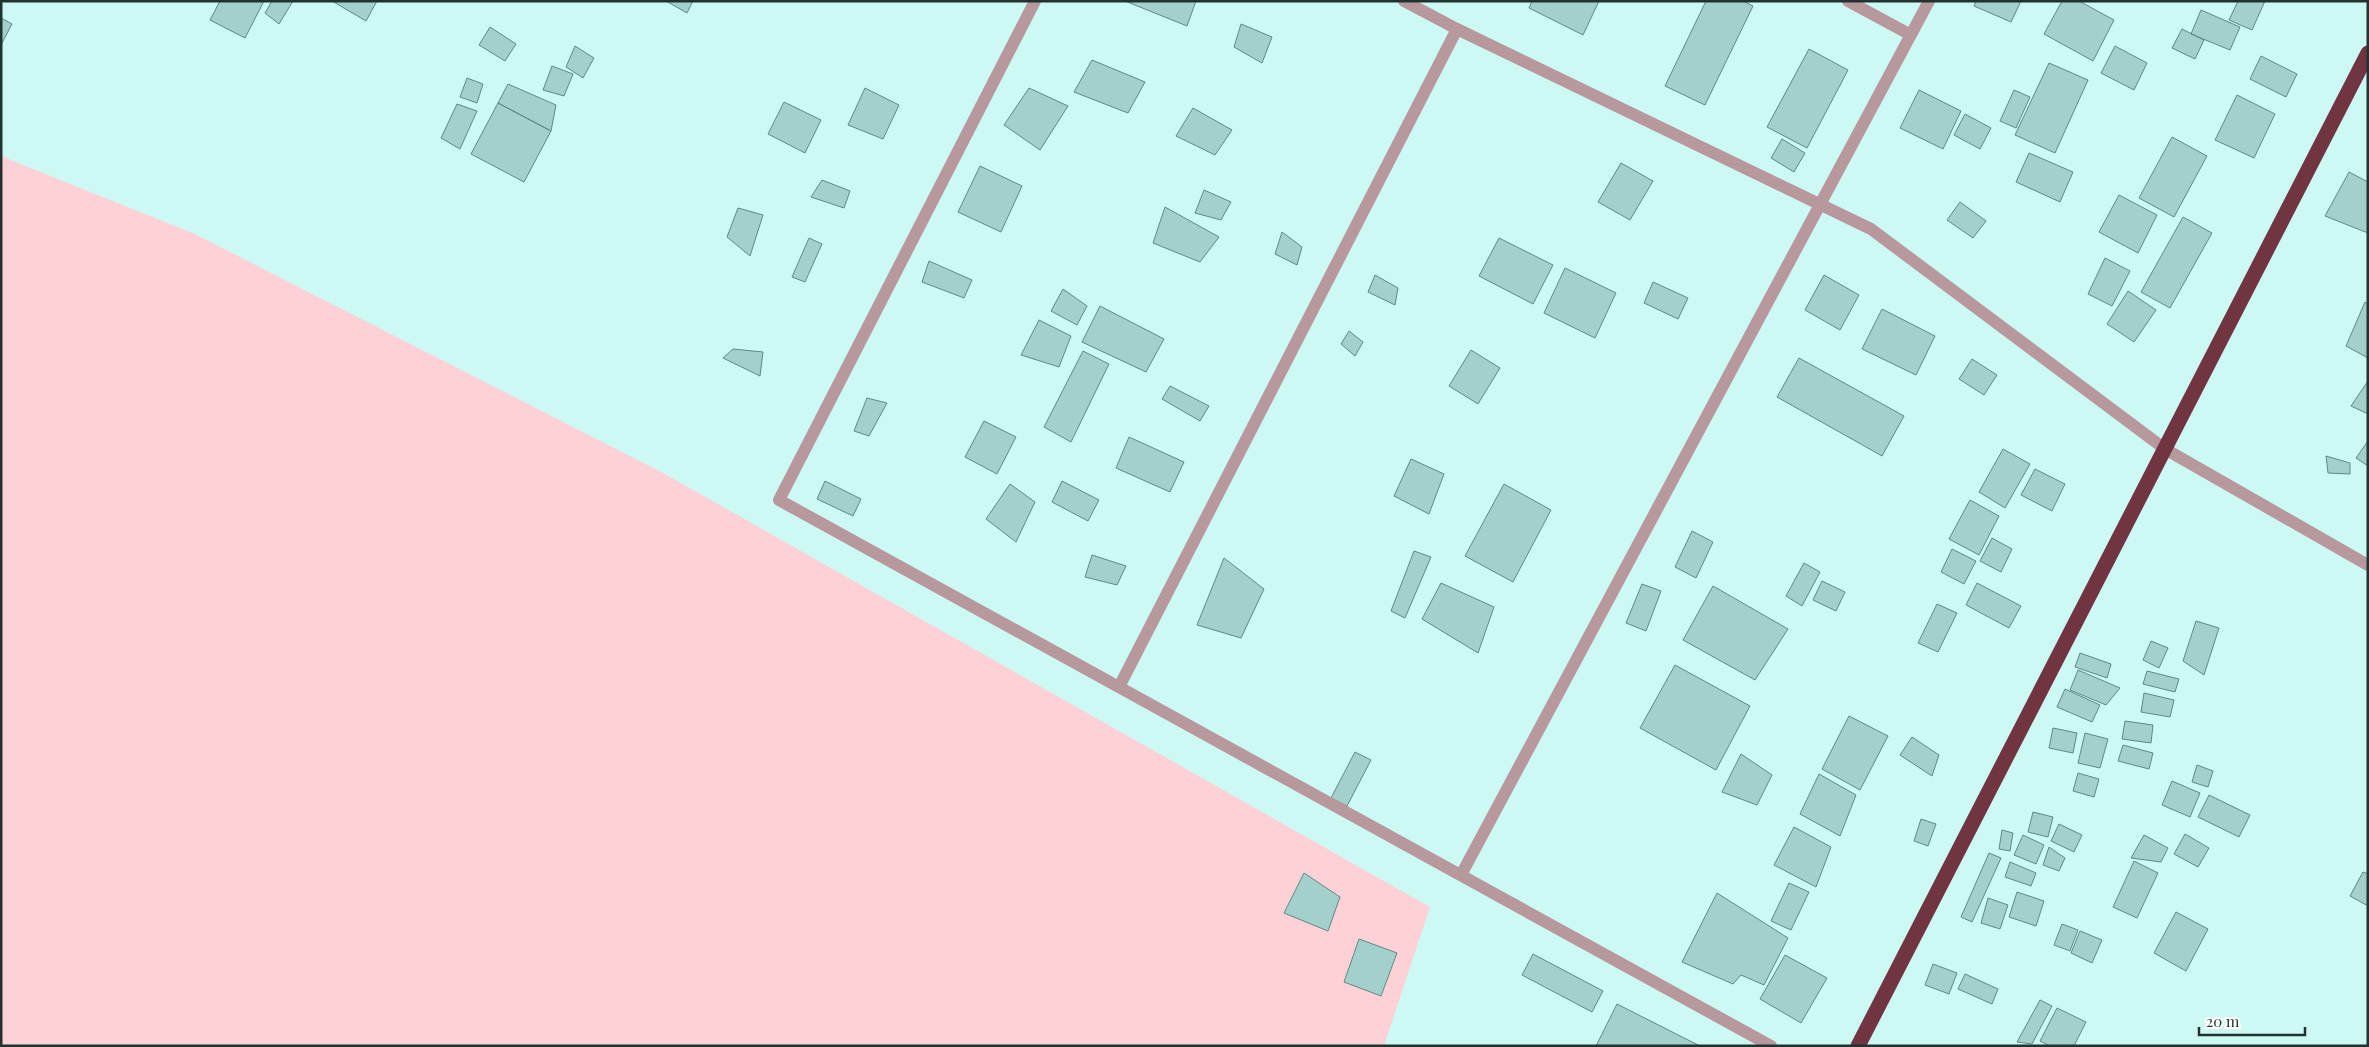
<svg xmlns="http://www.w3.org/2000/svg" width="2369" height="1047" viewBox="0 0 2369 1047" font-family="'Playfair Display',serif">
  <rect width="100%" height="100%" fill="#cdf9f5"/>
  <path fill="#fed1d6" d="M1,156l194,78 470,240 765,433 -46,139h-1383z"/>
  <path fill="#a4d0cb" stroke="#5f8884" d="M220,1h44l-19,37 -35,-18z
    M272,1h21l-14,23 -14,-11z
    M332,1h45l-11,20z
    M666,1h27l-6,12z
    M1125,1h71l-9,25z
    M1532,1h67l-16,34 -54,-27z
    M1706,1h37l10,5 -48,99 -40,-19z
    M1976,1h45l-10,21 -37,-16z
    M2062,1h17l35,19 -21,41 -49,-27z
    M2238,1h27l-13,29 -23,-10z
    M2201,10l39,17 -10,23 -39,-16z
    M1,18l11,6 -11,21z
    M1241,24l31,13 -10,26 -28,-16z
    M490,27l26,17 -11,17 -26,-16z
    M2182,29l22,11 -9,19 -23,-11z
    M575,46l19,12 -11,20 -17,-11z
    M2115,46l32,17 -13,27 -33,-17z
    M1809,49l39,21 -41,78 -40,-21z
    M2261,56l36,18 -11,23 -36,-18z
    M1092,60l53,22 -17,31 -54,-21z
    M2049,63l39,17 -33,73 -40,-18z
    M552,66l21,8 -9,22 -21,-6z
    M467,78l16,6 -6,19 -17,-6z
    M508,84l48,21 -5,26 -53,-28z
    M865,88l34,17 -16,34 -35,-14z
    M1029,88l39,18 -28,44 -36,-25z
    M1919,90l42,21 -18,38 -43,-21z
    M2014,90l16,7 -14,31 -16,-7z
    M2237,95l38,19 -21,44 -39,-18z
    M784,102l37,18 -16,33 -37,-19z
    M498,103l53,28 -27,51 -53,-28z
    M457,104l20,7 -17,38 -19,-11z
    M1193,108l39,22 -17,25 -39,-19z
    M1965,114l26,14 -11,21 -26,-14z
    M2172,137l35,19 -33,61 -35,-19z
    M1782,139l23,14 -11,19 -23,-14z
    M2029,153l44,19 -13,30 -44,-20z
    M1621,163l32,18 -23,39 -32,-18z
    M980,166l42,20 -21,46 -43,-20z
    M2349,172l19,10v51l-43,-17z
    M822,180l28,11 -6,17 -33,-11z
    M1204,190l27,12 -10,18 -26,-7z
    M2119,195l38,20 -19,38 -39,-21z
    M1960,202l26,19 -13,17 -26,-18z
    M1165,207l54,30 -19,25 -47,-19z
    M738,208l25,7 -13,41 -23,-19z
    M2183,217l29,16 -42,75 -29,-16z
    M1282,232l20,15 -5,18 -22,-11z
    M809,238l13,6 -17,38 -13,-5z
    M1499,238l54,27 -20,39 -54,-28z
    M2105,258l25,13 -18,35 -24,-12z
    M929,261l43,19 -8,18 -42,-16z
    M1565,268l51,25 -21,45 -51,-25z
    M1375,275l23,13 -3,17 -27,-13z
    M1824,275l35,20 -19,35 -35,-20z
    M1653,282l35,16 -10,21 -34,-16z
    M1063,289l24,17 -10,19 -26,-14z
    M2128,291l28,19 -22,32 -27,-18z
    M2365,302l3,2v54l-22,-12z
    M1100,306l64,33 -18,33 -64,-30z
    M1882,309l53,27 -19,39 -54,-26z
    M1039,320l32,16 -12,31 -38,-12z
    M1349,331l14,11 -8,14 -14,-12z
    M733,349l30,3 -3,24 -37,-18z
    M1471,350l29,18 -22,36 -29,-18z
    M1083,351l26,13 -38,78 -27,-15z
    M1799,358l105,58 -22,40 -105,-59z
    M1972,359l25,16 -13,20 -25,-16z
    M2368,381v33l-17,-8z
    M1170,386l39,20 -9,15 -38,-22z
    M867,398l20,5 -18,33 -15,-5z
    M984,421l32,16 -19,37 -32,-17z
    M1129,437l55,25 -14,30 -54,-24z
    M2368,441v25l-12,-8z
    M2003,449l27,15 -25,44 -26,-16z
    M2326,456l24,7v11l-22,-1z
    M1411,459l33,15 -15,40 -35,-18z
    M2035,469l30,15 -13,27 -31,-16z
    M825,481l36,18 -8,17 -36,-17z
    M1062,481l37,19 -11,21 -36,-19z
    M1010,484l25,18 -19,40 -30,-23z
    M1504,484l47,26 -38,72 -48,-26z
    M1970,500l29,16 -20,39 -30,-16z
    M1692,531l21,11 -17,36 -21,-11z
    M1992,538l20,11 -11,23 -21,-11z
    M1952,549l24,12 -12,23 -23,-12z
    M1414,551l17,6 -26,61 -14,-7z
    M1092,555l34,11 -9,19 -32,-8z
    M1224,558l40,31 -23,49 -44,-13z
    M1804,563l16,9 -18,34 -16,-10z
    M1822,581l23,11 -9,19 -23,-11z
    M1441,583l53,24 -16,46 -56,-34z
    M1977,583l44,23 -12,22 -43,-23z
    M1642,584l19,7 -15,40 -20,-8z
    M1713,586l75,43 -33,51 -72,-40z
    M1937,604l20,9 -19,39 -20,-9z
    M2196,621l23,7 -15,47 -21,-14z
    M2151,641l17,7 -9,20 -16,-8z
    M2080,653l31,11 -4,14 -32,-11z
    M1675,665l75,41 -34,64 -76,-42z
    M2078,670l42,18 -14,17 -36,-15z
    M2147,671l32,8 -4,13 -32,-8z
    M2065,689l35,16 -8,17 -35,-15z
    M2144,693l30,7 -4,17 -29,-5z
    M1849,716l39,20 -28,54 -38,-21z
    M2125,721l28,4 -2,18 -29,-4z
    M2053,728l24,5 -4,20 -24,-5z
    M2085,733l23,6 -8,29 -22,-5z
    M1912,737l27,18 -7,21 -32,-21z
    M2123,745l30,8 -4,16 -31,-8z
    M1355,752l16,8 -24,46 -16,-8z
    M1741,754l31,21 -15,30 -35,-13z
    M2197,765l16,6 -5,16 -16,-5z
    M2078,773l21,6 -5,18 -21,-6z
    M1819,774l37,21 -16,41 -40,-22z
    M2172,781l28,12 -10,24 -28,-12z
    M2209,795l41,20 -11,22 -41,-20z
    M2033,812l20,5 -5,20 -20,-5z
    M1921,819l15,5 -8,22 -14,-5z
    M2059,824l23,11 -8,17 -23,-11z
    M1794,827l37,20 -15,40 -42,-22z
    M2002,830l11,3 -3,18 -11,-2z
    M2185,834l24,14 -11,19 -24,-13z
    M2023,835l21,10 -8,19 -22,-9z
    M2144,835l24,13 -7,14 -30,-4z
    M2049,847l16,11 -6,13 -16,-6z
    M1989,853l12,5 -29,64 -11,-5z
    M2134,861l24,12 -21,45 -24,-11z
    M2010,862l26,11 -5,13 -26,-9z
    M2363,872l5,2v32l-18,-10z
    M1304,873l36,24 -12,34 -44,-18z
    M1789,883l20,9 -18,38 -20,-9z
    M2017,892l27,9 -8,25 -27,-9z
    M1717,893l71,45 -24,47 -23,-10 -8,9 -51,-22z
    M1988,898l20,7 -8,24 -19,-6z
    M2176,912l32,17 -22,42 -32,-18z
    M2062,924l16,6 -8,21 -16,-6z
    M2080,931l22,9 -10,23 -21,-10z
    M1359,939l38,14 -16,43 -37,-14z
    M1533,954l70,37 -11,21 -70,-37z
    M1785,955l42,23 -26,45 -41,-24z
    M1933,964l24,9 -8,21 -24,-9z
    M1965,974l33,15 -6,15 -34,-15z
    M2040,1000l12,6 -20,38 -15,-2z
    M1617,1004l83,42h-104z
    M2057,1008l29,14 -12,24h-24l-10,-5z"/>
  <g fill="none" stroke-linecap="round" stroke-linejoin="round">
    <path stroke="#b7989c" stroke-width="12" d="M1035,1l-256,499 992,546
      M1404,1l53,28 414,200 294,220 203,116
      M1848,1l63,34
      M1119,687l338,-658
      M1461,875l468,-874"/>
    <path stroke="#713541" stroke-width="15" d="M1858,1046l510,-993"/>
  </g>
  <rect width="2369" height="1047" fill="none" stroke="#213231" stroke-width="5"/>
  <path d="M2199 1027v8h106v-8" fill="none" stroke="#213231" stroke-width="2.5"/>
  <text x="2206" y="1027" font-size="15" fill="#213231" stroke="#ffffff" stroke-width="4" paint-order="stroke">20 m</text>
</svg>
